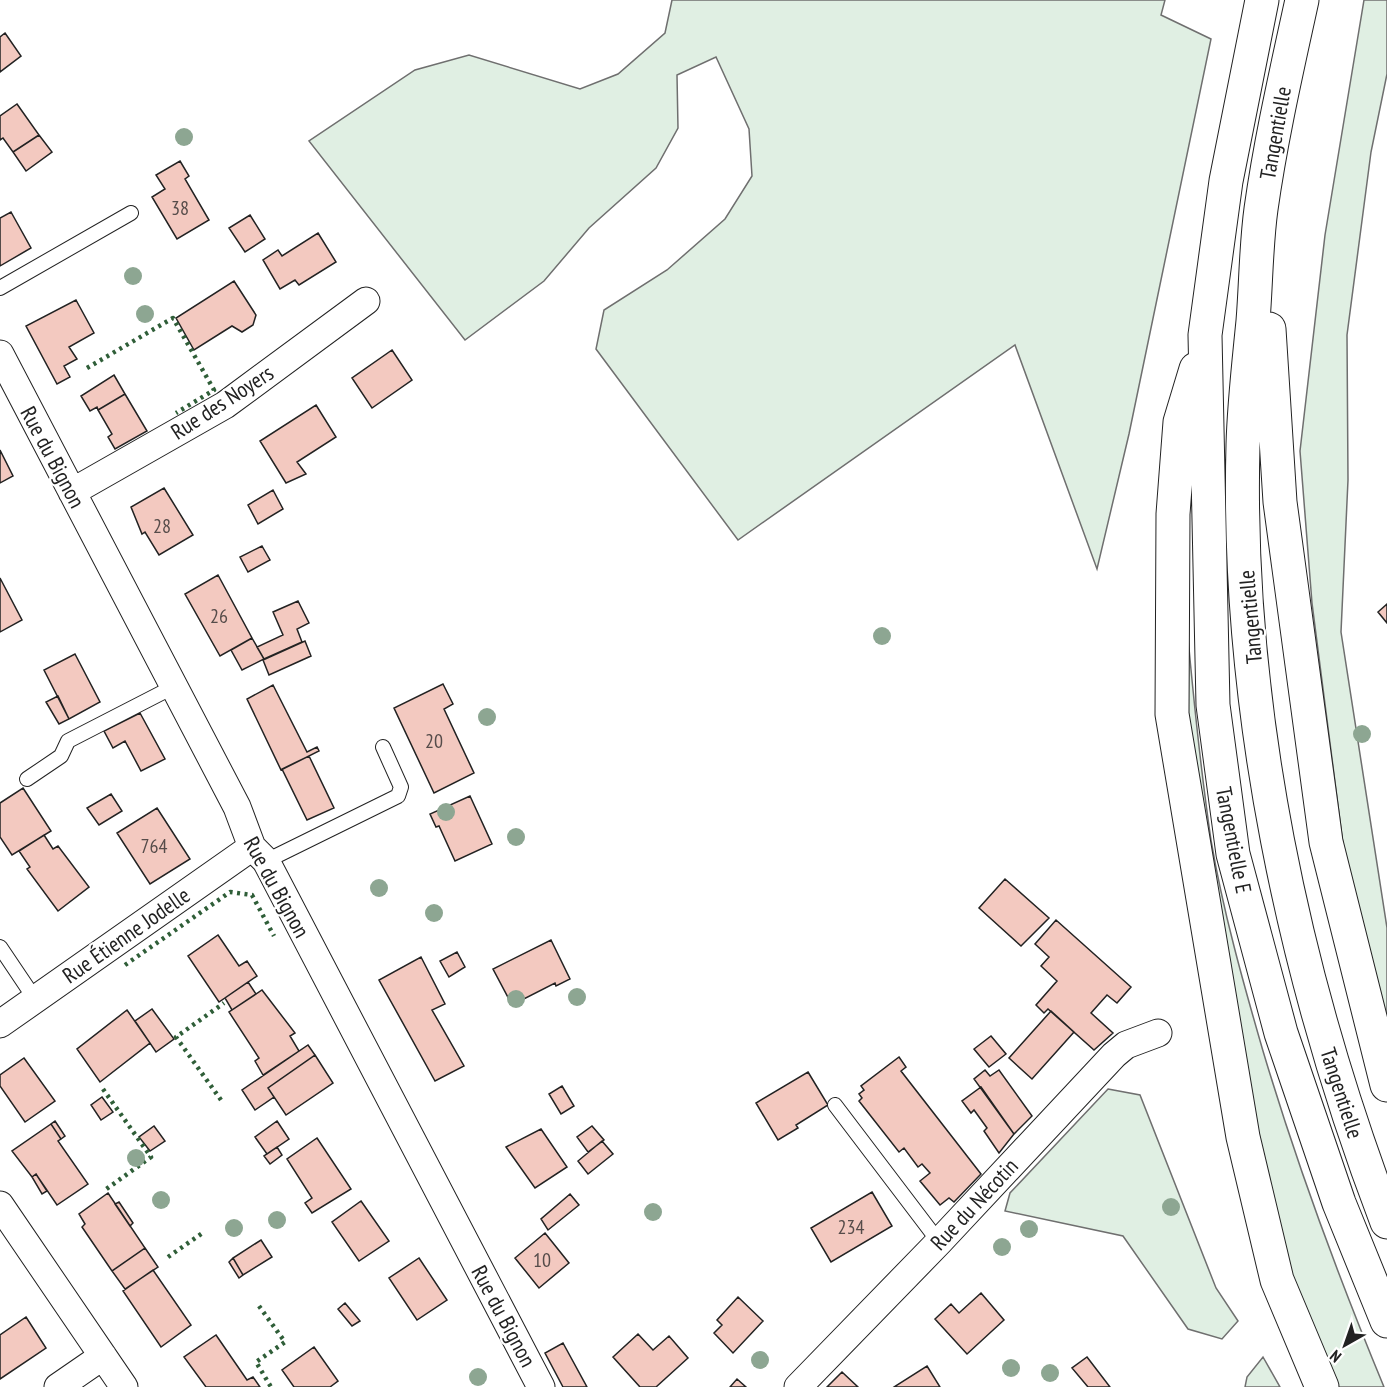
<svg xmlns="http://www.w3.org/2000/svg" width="1387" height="1387" viewBox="0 0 1387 1387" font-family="'PT Sans Narrow',sans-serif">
  <rect width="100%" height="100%" fill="#fff"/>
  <path fill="#e0efe3" stroke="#6f6f6f" stroke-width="1.5" d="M672,0h493l-4,15 50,24 -82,395 -32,135 -82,-224 -277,195 -142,-191 8,-39 63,-40 58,-51 27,-43 -3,-47 -33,-72 -39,18 1,53 -22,40 -67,60 -45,53 -79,59 -156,-199 106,-71 54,-15 111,34 38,-15 47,-41z
    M1364,0h23v74l-16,78 -24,183 1,145 -7,152 46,296v92l-39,-137 -36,-280 -12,-152 25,-216z
    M1184,592c7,83 15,166 27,248 12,71 32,142 52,211 34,114 75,225 121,336h-51l-50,-126 -28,-100 -71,-470z
    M1108,1089l32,6 76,193 22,33 -16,18 -34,-10 -65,-93 -118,-25 5,-18z
    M1263,1357l17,30h-35l2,-10z"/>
  <path fill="#f3c9c0" stroke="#222" stroke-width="1.5" d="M5,33l16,23 -21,16v-35z
    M17,104l22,31 -26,17 -10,-14 -3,2v-24z
    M39,135l13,17 -26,19 -13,-19z
    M180,161l9,15 -4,3 24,41 -32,19 -25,-42 13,-8 -9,-14z
    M11,212l20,36 -31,18v-48z
    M250,215l15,24 -20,13 -16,-24z
    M318,233l18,29 -37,23 -4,-5 -15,9 -17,-29 15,-10 4,6z
    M234,281l22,34 -3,10 -11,7 -10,-6 -38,24 -18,-32z
    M76,300l18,33 -25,14 8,12 -13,7 6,11 -13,7 -31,-58z
    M392,350l20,30 -40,28 -20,-30z
    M114,375l11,19 -27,16 -1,-3 -7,4 -9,-15z
    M125,394l22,37 -32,18 -7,-12 4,-3 -14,-24z
    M316,405l20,32 -39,25 9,12 -20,9 -26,-42z
    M0,450l13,26 -13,7z
    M164,488l29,47 -34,20 -14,-23 -3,2 -11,-27z
    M273,490l10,19 -25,15 -10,-19z
    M262,546l8,14 -22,12 -8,-15z
    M218,575l34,63 -32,18 -35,-62z
    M0,578l22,42 -22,12z
    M298,601l11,22 -12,6 5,13 -38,17 -7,-12 26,-12 -10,-23z
    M1387,604v19l-9,-11z
    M252,638l12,21 -22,11 -11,-20z
    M305,641l6,15 -42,19 -6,-15z
    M75,654l25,48 -31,17 -25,-49z
    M443,684l10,20 -9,5 30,64 -40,20 -40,-85z
    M273,685l34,67 10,-5 2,4 -38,19 -34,-71z
    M58,696l11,23 -10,5 -13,-22z
    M140,713l25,46 -24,12 -16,-30 -12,7 -9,-17z
    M309,756l25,52 -27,12 -25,-51z
    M23,788l28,43 -39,24 -12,-18v-34z
    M111,794l11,17 -23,14 -12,-17z
    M470,796l22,48 -37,17 -16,-35 -3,1 -6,-13z
    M157,808l33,51 -40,25 -33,-51z
    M44,835l9,14 5,-3 31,41 -31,24 -31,-42 3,-2 -11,-16z
    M1005,879l44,39 -28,28 -42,-38z
    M1056,920l75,67 -14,16 -10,-8 -16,18 22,20 -19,17 -46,-41 -4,4 -8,-8 21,-24 -16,-15 8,-9 -14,-13z
    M218,935l21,31 8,-5 10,15 -38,26 -31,-46z
    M551,940l19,39 -14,7 -1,-3 -43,22 -19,-36z
    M457,952l8,15 -16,10 -9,-16z
    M421,957l24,47 -13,6 32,56 -29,15 -56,-101z
    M248,982l8,12 -24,16 -7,-12z
    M262,990l33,43 -5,3 9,15 -36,24 -8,-14 4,-3 -30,-46z
    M152,1009l22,30 -18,13 -21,-31z
    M127,1010l23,33 -50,39 -23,-33z
    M1051,1011l23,21 -42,47 -23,-21z
    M991,1036l15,18 -17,13 -15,-18z
    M308,1045l7,10 -47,33 6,9 -19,13 -13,-20z
    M315,1055l18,28 -47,32 -18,-27z
    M899,1057l7,10 -5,4 80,103 -27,28 -5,-4 -9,7 -20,-24 10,-8 -8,-9 -4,3 -14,-19 -5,4 -40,-51 3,-3 -3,-4 5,-4 -3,-4z
    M24,1058l31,43 -30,21 -25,-36v-11z
    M985,1070l5,6 9,-6 33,46 -18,18 -40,-55z
    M808,1072l20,33 -32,20 2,3 -20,12 -22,-37z
    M562,1086l12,20 -13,8 -12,-20z
    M981,1087l33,47 -15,19 -15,-22 3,-3 -13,-18 -3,3 -9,-12z
    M102,1097l11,15 -12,8 -10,-15z
    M55,1121l10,15 -4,3 -10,-15z
    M277,1121l12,18 -22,15 -12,-17z
    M51,1124l10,15 -3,2 30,43 -31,21 -21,-31 -4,3 -20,-26z
    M154,1126l11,15 -15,10 -11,-14z
    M592,1126l12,14 -16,12 -11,-15z
    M541,1129l26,38 -32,21 -29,-41z
    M317,1138l34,51 -39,24 -7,-10 7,-5 -25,-39z
    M602,1141l11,13 -25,20 -10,-13z
    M277,1147l5,8 -12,9 -6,-8z
    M36,1174l11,17 -5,3 -10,-17z
    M872,1192l20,34 -61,36 -20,-34z
    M108,1193l37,55 -33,23 -30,-44 3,-3 -6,-10z
    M570,1194l9,11 -31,25 -7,-11z
    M361,1201l28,40 -30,20 -27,-39z
    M119,1202l14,21 -3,3 -15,-22z
    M545,1233l24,30 -30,25 -24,-30z
    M261,1240l11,17 -29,18 -10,-17z
    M145,1248l13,19 -33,22 -13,-18z
    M233,1258l10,17 -4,3 -10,-16z
    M419,1258l28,42 -30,20 -28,-42z
    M153,1270l38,55 -30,22 -38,-56z
    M981,1293l23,27 -37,34 -32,-35 16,-15 8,9z
    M738,1297l25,24 -30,32 -19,-20 8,-8 -5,-5z
    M345,1303l15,18 -8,5 -14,-17z
    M26,1317l20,31 -46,31v-44z
    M638,1334l15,16 16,-14 19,22 -32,29h-16l-27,-30z
    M216,1335l31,45 6,-3 7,10h-54l-22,-30z
    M563,1343l24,44h-24l-18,-34z
    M314,1347l24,34 -8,6h-36l-12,-17z
    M1087,1357l23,30h-22l-16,-19z
    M927,1366l13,21h-46z
    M842,1372l16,15h-31z
    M737,1379l9,8h-16z"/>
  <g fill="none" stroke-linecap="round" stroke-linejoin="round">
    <g stroke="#222" stroke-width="16">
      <path id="lane" d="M0,288l131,-75
        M27,779l34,-23 7,-15 107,-55
        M266,861l132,-65 3,-9 -18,-40
        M0,947l35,52
        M835,1105l104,137"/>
    </g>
    <g stroke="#222" stroke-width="29">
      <path id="street" d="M0,354l237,453 15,40 14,14 275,526
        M72,492l153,-87 141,-104
        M0,1024l252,-177
        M0,1205l124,182
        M58,1387l45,-31
        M798,1387l141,-145 175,-187 12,-10 32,-12"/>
    </g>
    <g stroke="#222" stroke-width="35">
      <path id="primary" d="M1262,0l-36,181 -21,154 8,370 20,149 48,179 58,170 48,118
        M1302,0c-15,69 -31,138 -41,209 -5,36 -5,75 -8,112 -4,41 -9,83 -10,124 -7,261 51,534 144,777
        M1269,329l11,173 46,340 61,243
        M1196,369l-16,53 -7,92 -1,200 71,423 34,143 45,107"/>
    </g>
    <use href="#lane" stroke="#fff" stroke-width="14"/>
    <use href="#street" stroke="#fff" stroke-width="27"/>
    <use href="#primary" stroke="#fff" stroke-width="33"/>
    <path stroke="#2f5e38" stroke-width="4.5" stroke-dasharray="3 4.5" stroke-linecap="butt" d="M87,368l86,-50 41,72 -38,23
      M125,965l105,-73 22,3 22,41
      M103,1089l48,68 -46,33
      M221,1100l-45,-63 48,-34
      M168,1257l36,-25
      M259,1306l26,36 -29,20 15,25"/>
  </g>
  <g fill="#8da692">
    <circle cx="184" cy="137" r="9"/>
    <circle cx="133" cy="276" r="9"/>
    <circle cx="145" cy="314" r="9"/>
    <circle cx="882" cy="636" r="9"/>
    <circle cx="487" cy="717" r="9"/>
    <circle cx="1362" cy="734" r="9"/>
    <circle cx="446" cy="812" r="9"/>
    <circle cx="516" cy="837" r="9"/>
    <circle cx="379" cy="888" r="9"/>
    <circle cx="434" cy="913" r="9"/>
    <circle cx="577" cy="997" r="9"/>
    <circle cx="516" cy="999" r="9"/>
    <circle cx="136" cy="1158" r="9"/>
    <circle cx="161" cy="1200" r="9"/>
    <circle cx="1171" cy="1207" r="9"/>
    <circle cx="653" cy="1212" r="9"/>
    <circle cx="277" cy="1220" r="9"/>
    <circle cx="234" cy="1228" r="9"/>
    <circle cx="1029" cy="1229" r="9"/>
    <circle cx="1002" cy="1247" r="9"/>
    <circle cx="760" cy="1360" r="9"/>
    <circle cx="1011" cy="1368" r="9"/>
    <circle cx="1050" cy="1373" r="9"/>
    <circle cx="478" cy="1377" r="9"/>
  </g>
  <g text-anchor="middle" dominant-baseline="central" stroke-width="4.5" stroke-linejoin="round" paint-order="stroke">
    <g font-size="20" fill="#564c4a">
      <text x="180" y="208">38</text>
      <text x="162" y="526">28</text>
      <text x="219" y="616">26</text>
      <text x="434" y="741">20</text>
      <text x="154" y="846">764</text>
      <text x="851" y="1227">234</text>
      <text x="542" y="1260">10</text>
    </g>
    <g font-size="22" fill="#222" stroke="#fff">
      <text transform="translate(1275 133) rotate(-80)">Tangentielle</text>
      <text transform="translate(222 402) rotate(-33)">Rue des Noyers</text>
      <text transform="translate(53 457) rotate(62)">Rue du Bignon</text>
      <text transform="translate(1250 617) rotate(-95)">Tangentielle</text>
      <text transform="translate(1234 840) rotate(79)">Tangentielle E</text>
      <text transform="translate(277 887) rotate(61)">Rue du Bignon</text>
      <text transform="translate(126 935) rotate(-35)">Rue Étienne Jodelle</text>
      <text transform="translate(1342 1093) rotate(72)">Tangentielle</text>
      <text transform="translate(974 1204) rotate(-47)">Rue du Nécotin</text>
      <text transform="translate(504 1316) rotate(62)">Rue du Bignon</text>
    </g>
  </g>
  <g transform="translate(1345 1345) rotate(220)" stroke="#ffffff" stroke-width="4.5" paint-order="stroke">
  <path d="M0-4.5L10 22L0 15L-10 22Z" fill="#222222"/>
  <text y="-9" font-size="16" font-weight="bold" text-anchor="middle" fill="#222222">N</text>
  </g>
</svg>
